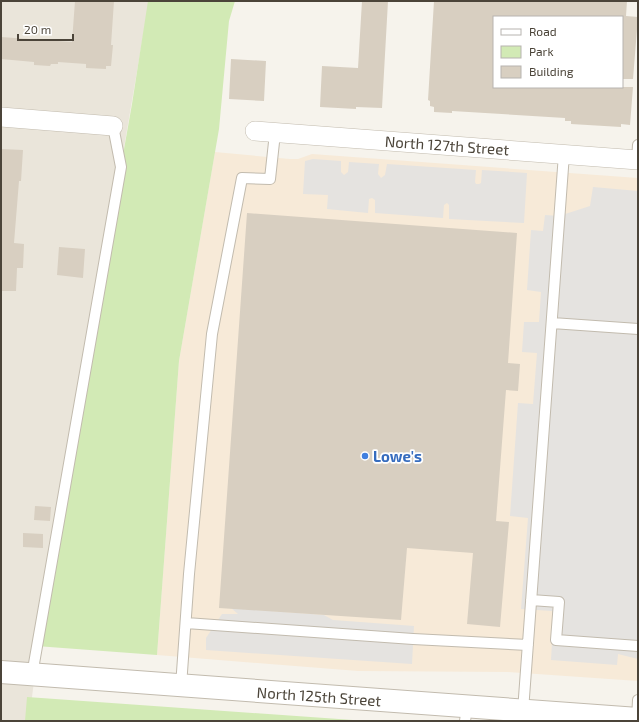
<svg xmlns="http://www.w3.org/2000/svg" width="639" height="722" viewBox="0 0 639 722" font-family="'Exo 2',sans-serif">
  <rect width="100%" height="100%" fill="#f6f3ec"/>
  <path fill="#eae5da" d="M1,1h148l-112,656 -8,64h-28z"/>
  <path fill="#f7ead8" d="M215,152l75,7h8l14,-5 326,24v503l-130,-9 -150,-1 -201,-16 22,-294z"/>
  <path fill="#d2eab5" d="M148,1h87l-6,20 -10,108 -40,232 -22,294 -121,-9 96,-542z
    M27,697l340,24h-342z"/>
  <path fill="#e5e3e0" d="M313,159l28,2v11l3,3 4,-3 1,-10 30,2 -1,10 3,4 4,-3 2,-11 89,6 -1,12 1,2h3l2,-1 1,-13 45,3 -3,50 -75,-4v-14l-2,-2 -3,2 -1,13 -68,-5v-13l-3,-2 -3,1 -1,14 -41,-4 1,-14 -25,-1 2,-33z
    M593,187l45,4v468l-20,-5 -1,11 -66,-5 1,-18v-31l-31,-2 7,-91 -18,-2 8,-113 15,1 4,-51 -15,-1 2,-30h15l2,-30 -14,-2 4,-60 12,1 2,-16 14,1 31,-10z
    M231,608l93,7 9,5 81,6 -2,38 -206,-14v-12l16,-24h16z"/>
  <path fill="#d8cfc1" d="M75,1h39l-3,44h2l-2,21h-5v3l-20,-1v-4l-28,-2v2h-7l-1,2 -16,-1v-3l-33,-3v-22l71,5z
    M362,1h26l-6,107 -26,-1v2l-36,-2 2,-41 36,2z
    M434,1h193l-1,15 12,1 -5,62h-11v-62h-128v70h139l-3,38 -9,-1v3l-50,-3v-3h-6v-3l-113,-7v2l-18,-1v-5l-4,-1v-5l-2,-1z
    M231,59l35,2 -2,40 -35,-2z
    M1,149l22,1 -2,31h-2l-5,62 10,1 -1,24h-6l-1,23h-15z
    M247,213l270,20 -9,130 12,1 -2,27 -12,-1 -10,131 13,1 -9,105 -33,-3 6,-71 -66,-5 -6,72 -182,-12z
    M59,247l26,2 -2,29 -26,-3z
    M35,506l16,1 -1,14 -16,-1z
    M23,533l20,1v14l-20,-1z"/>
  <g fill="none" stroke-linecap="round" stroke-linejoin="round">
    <g stroke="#c2bbae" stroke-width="12">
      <path id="service" d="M637,160l1,-15
        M552,323l86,6
        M531,600l28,2 -3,38 82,6
        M186,623l227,16 115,6
        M32,675l89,-508 -8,-41
        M181,686l8,-112 23,-240 30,-156 28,1 5,-46
        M523,711l41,-557
        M637,719l1,-19
        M465,721l2,-14"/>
    </g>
    <g stroke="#c2bbae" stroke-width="20">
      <path id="minor" d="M1,117l112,9
        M255,131l383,29"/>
    </g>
    <g stroke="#c2bbae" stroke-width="24">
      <path id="tertiary" d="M1,672l637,47"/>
    </g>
    <use href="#service" stroke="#fff" stroke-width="10"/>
    <use href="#minor" stroke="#fff" stroke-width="19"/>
    <use href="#tertiary" stroke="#fff" stroke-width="22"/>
  </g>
  <circle fill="#3f7fe0" stroke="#fff" stroke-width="1.5" cx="365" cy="456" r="4"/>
  <g text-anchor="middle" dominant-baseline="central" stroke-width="3.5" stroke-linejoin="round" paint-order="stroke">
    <g font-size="15" fill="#4b4439" stroke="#fff">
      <text transform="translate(447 145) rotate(4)">North 127th Street</text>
      <text transform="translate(319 696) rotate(4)">North 125th Street</text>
    </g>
    <g font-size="15" font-weight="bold" fill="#366cbe" stroke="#fff" text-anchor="start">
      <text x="373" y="456">Lowe's</text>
    </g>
  </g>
  <rect width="639" height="722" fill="none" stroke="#4b4439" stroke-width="4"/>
  <rect x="493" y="16" width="130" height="72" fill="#ffffff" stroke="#b7b4b0"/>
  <rect x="501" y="29" width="20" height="6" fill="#ffffff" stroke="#b7b4b0"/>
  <text x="529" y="36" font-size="12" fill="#4b4439">Road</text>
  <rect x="501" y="46" width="20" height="12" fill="#d2eab5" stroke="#b7b4b0"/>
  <text x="529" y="56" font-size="12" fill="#4b4439">Park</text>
  <rect x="501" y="66" width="20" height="12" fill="#d8cfc1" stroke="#b7b4b0"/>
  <text x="529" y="76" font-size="12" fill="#4b4439">Building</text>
  <path d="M18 34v6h55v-6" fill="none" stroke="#4b4439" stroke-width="2"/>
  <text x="24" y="34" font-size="12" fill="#4b4439" stroke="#ffffff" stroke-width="3" paint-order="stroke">20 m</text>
</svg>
